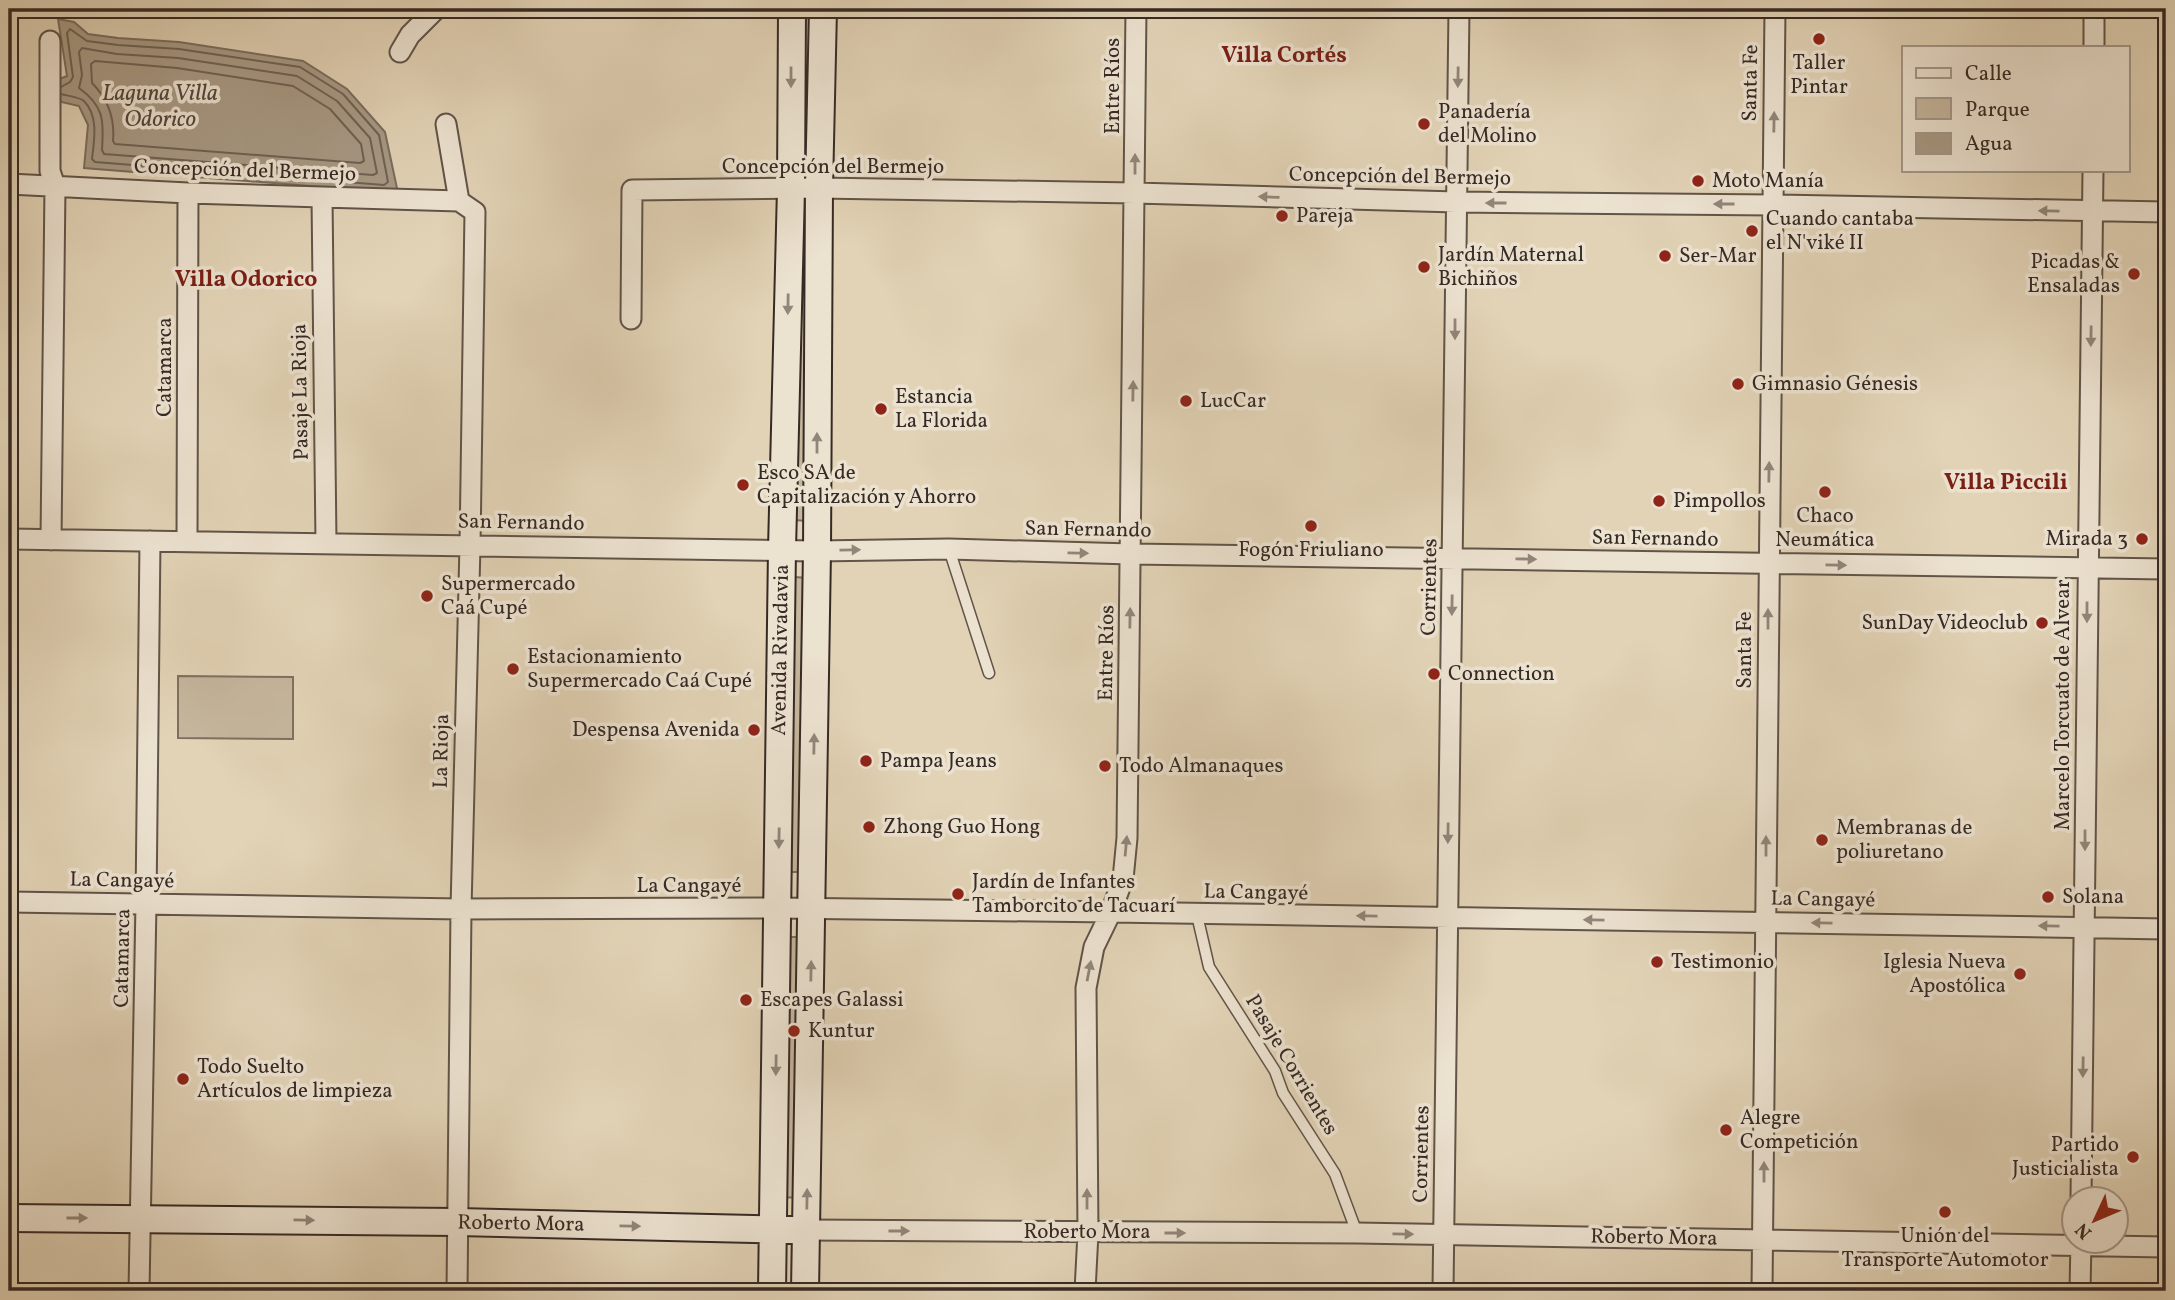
<svg xmlns="http://www.w3.org/2000/svg" width="2175" height="1300" viewBox="0 0 2175 1300" font-family="Vollkorn,serif">
  <rect width="100%" height="100%" fill="#e2d3b6"/>
  <filter id="stains"><feTurbulence type="fractalNoise" baseFrequency=".00286" numOctaves="4"/><feColorMatrix values="0 0 0 0 .2 0 0 0 0 .09 0 0 0 0 .02 0 0 0 .5 -.17"/></filter>
  <radialGradient id="worn" r=".72"><stop offset=".6" stop-color="#630" stop-opacity="0"/><stop offset="1" stop-color="#630" stop-opacity=".3"/></radialGradient>
  <path fill="#c5b69d" stroke="#7e7061" stroke-width="2" d="M800,9h14l-4,155h-8z
    M802,218l6,1 -1,302 -13,-1z
    M795,577l12,1 -4,294h-15z
    M178,676l115,1v62l-115,-1z
    M790,937h9l-2,261 -13,-1z"/>
  <path fill="#a89a85" stroke="#7a6d5f" stroke-width="2" d="M58,19l16,3 14,12 30,4 61,4 124,19 44,28 38,43 13,61 -314,-25 4,-43 -9,-19 -26,-6 1,-19 13,-5z"/>
  <g fill="none" stroke-linecap="round" stroke-linejoin="round">
    <path stroke="#6f6255" stroke-width="2" d="M82,48l35,6 61,4 119,18 40,25 33,37 7,35 -4,2 -269,-21 -2,-4c2,-30 2,-44 -23,-62l3,-13 -3,-23z
      M95,61l82,7 116,18 37,23 31,35 3,17 -4,2 -245,-19 -2,-3c2,-23 -5,-42 -21,-58l-1,-19z
      M61,87l9,-5 3,-5 -6,-44 3,-4 17,12 31,4 61,4 121,18 43,27 36,41 9,47 -4,3 -289,-23 -3,-3c2,-18 7,-43 -8,-58 -5,-4 -16,-5 -23,-7"/>
    <g stroke="#615449" stroke-width="13">
      <path id="lane" d="M651,9v1
        M949,549l40,124
        M1197,915l12,52 66,104 8,22 52,81 22,59"/>
    </g>
    <g stroke="#615449" stroke-width="23">
      <path id="street" d="M50,41v130l5,15 -4,354
        M2094,47v-38
        M400,52l10,-17 26,-26
        M446,124l13,77
        M9,184l179,9 271,8 16,11 -5,333 -9,364 -4,382
        M322,197l4,346
        M631,319l1,-129 187,-2 316,5 321,9 317,3 393,7
        M9,539l808,12 132,-2 182,5 1035,15
        M187,541l1,-348
        M9,902l452,7 317,-1 333,4 1055,17
        M2081,1198l12,-1028
        M806,1230l551,3 809,14
        M139,1291l7,-388 4,-362
        M1085,1291l3,-58 -2,-245 8,-41 17,-35 12,-33 4,-41 9,-829
        M1443,1291l16,-1282
        M1762,1291l13,-1282
        M2080,1291l1,-51"/>
    </g>
    <g stroke="#362a25" stroke-width="30">
      <path id="secondary" d="M9,1218l449,4 333,8
        M772,1291l10,-742 9,-361 1,-179
        M805,1291l12,-740 2,-363 4,-179"/>
    </g>
    <use href="#lane" stroke="#ece2d0" stroke-width="10"/>
    <use href="#street" stroke="#ece2d0" stroke-width="19"/>
    <use href="#secondary" stroke="#ece2d0" stroke-width="26"/>
  </g>
  <defs><path id="oneway-solid" d="M-6-.8H1V-3.2L6.5 0L1 3.2V.8H-6Z" transform="scale(1.75)"/></defs>
  <g fill="#91867a">
    <use href="#oneway-solid" transform="translate(791 77) rotate(90)"/>
    <use href="#oneway-solid" transform="translate(1458 77) rotate(91)"/>
    <use href="#oneway-solid" transform="translate(1774 122) rotate(-89)"/>
    <use href="#oneway-solid" transform="translate(1135 164) rotate(-90)"/>
    <use href="#oneway-solid" transform="translate(1269 197) rotate(-178)"/>
    <use href="#oneway-solid" transform="translate(1496 203) rotate(-180)"/>
    <use href="#oneway-solid" transform="translate(1724 204) rotate(-180)"/>
    <use href="#oneway-solid" transform="translate(2049 211) rotate(-179)"/>
    <use href="#oneway-solid" transform="translate(788 304) rotate(91)"/>
    <use href="#oneway-solid" transform="translate(1455 329) rotate(90)"/>
    <use href="#oneway-solid" transform="translate(2091 336) rotate(91)"/>
    <use href="#oneway-solid" transform="translate(1133 391) rotate(-89)"/>
    <use href="#oneway-solid" transform="translate(817 443) rotate(-90)"/>
    <use href="#oneway-solid" transform="translate(1769 472) rotate(-89)"/>
    <use href="#oneway-solid" transform="translate(850 550) rotate(-1)"/>
    <use href="#oneway-solid" transform="translate(1078 553) rotate(1)"/>
    <use href="#oneway-solid" transform="translate(1526 559) rotate(1)"/>
    <use href="#oneway-solid" transform="translate(1836 565) rotate(1)"/>
    <use href="#oneway-solid" transform="translate(1452 605) rotate(91)"/>
    <use href="#oneway-solid" transform="translate(2087 612) rotate(90)"/>
    <use href="#oneway-solid" transform="translate(1130 618) rotate(-89)"/>
    <use href="#oneway-solid" transform="translate(1768 619) rotate(-90)"/>
    <use href="#oneway-solid" transform="translate(814 744) rotate(-89)"/>
    <use href="#oneway-solid" transform="translate(1448 833) rotate(91)"/>
    <use href="#oneway-solid" transform="translate(779 838) rotate(91)"/>
    <use href="#oneway-solid" transform="translate(2085 840) rotate(90)"/>
    <use href="#oneway-solid" transform="translate(1126 846) rotate(-85)"/>
    <use href="#oneway-solid" transform="translate(1766 846) rotate(-90)"/>
    <use href="#oneway-solid" transform="translate(1367 916) rotate(-179)"/>
    <use href="#oneway-solid" transform="translate(1594 920) rotate(-179)"/>
    <use href="#oneway-solid" transform="translate(1822 923) rotate(-179)"/>
    <use href="#oneway-solid" transform="translate(2049 926) rotate(-179)"/>
    <use href="#oneway-solid" transform="translate(811 971) rotate(-89)"/>
    <use href="#oneway-solid" transform="translate(1089 971) rotate(-79)"/>
    <use href="#oneway-solid" transform="translate(776 1065) rotate(91)"/>
    <use href="#oneway-solid" transform="translate(2083 1067) rotate(91)"/>
    <use href="#oneway-solid" transform="translate(1764 1172) rotate(-90)"/>
    <use href="#oneway-solid" transform="translate(807 1199) rotate(-89)"/>
    <use href="#oneway-solid" transform="translate(1087 1199) rotate(-90)"/>
    <use href="#oneway-solid" transform="translate(77 1218)"/>
    <use href="#oneway-solid" transform="translate(304 1220) rotate(1)"/>
    <use href="#oneway-solid" transform="translate(630 1226) rotate(1)"/>
    <use href="#oneway-solid" transform="translate(899 1231)"/>
    <use href="#oneway-solid" transform="translate(1175 1233)"/>
    <use href="#oneway-solid" transform="translate(1403 1234) rotate(1)"/>
  </g>
  <g fill="#8f2418" stroke="#ece2d0" stroke-width="2.5">
    <circle cx="1819" cy="39" r="7"/>
    <circle cx="1424" cy="124" r="7"/>
    <circle cx="1698" cy="181" r="7"/>
    <circle cx="1282" cy="216" r="7"/>
    <circle cx="1752" cy="231" r="7"/>
    <circle cx="1665" cy="256" r="7"/>
    <circle cx="1424" cy="267" r="7"/>
    <circle cx="2134" cy="274" r="7"/>
    <circle cx="1738" cy="384" r="7"/>
    <circle cx="1186" cy="401" r="7"/>
    <circle cx="881" cy="409" r="7"/>
    <circle cx="743" cy="485" r="7"/>
    <circle cx="1825" cy="492" r="7"/>
    <circle cx="1659" cy="501" r="7"/>
    <circle cx="1311" cy="526" r="7"/>
    <circle cx="2142" cy="539" r="7"/>
    <circle cx="427" cy="596" r="7"/>
    <circle cx="2042" cy="623" r="7"/>
    <circle cx="513" cy="669" r="7"/>
    <circle cx="1434" cy="674" r="7"/>
    <circle cx="754" cy="730" r="7"/>
    <circle cx="866" cy="761" r="7"/>
    <circle cx="1105" cy="766" r="7"/>
    <circle cx="869" cy="827" r="7"/>
    <circle cx="1822" cy="840" r="7"/>
    <circle cx="958" cy="894" r="7"/>
    <circle cx="2048" cy="897" r="7"/>
    <circle cx="1657" cy="962" r="7"/>
    <circle cx="2020" cy="974" r="7"/>
    <circle cx="746" cy="1000" r="7"/>
    <circle cx="794" cy="1031" r="7"/>
    <circle cx="183" cy="1079" r="7"/>
    <circle cx="1726" cy="1130" r="7"/>
    <circle cx="2133" cy="1157" r="7"/>
    <circle cx="1945" cy="1212" r="7"/>
  </g>
  <g text-anchor="middle" dominant-baseline="central" stroke-width="7" stroke-linejoin="round" paint-order="stroke">
    <g font-size="21" fill="#362a25" stroke="#ece2d0" text-anchor="start">
      <text x="1819" y="63" text-anchor="middle">Taller<tspan x="1819" dy="24">Pintar</tspan></text>
      <text x="1438" y="112">Panadería<tspan x="1438" dy="24">del Molino</tspan></text>
      <text x="1712" y="181">Moto Manía</text>
      <text x="1296" y="216">Pareja</text>
      <text x="1766" y="219">Cuando cantaba<tspan x="1766" dy="24">el N'viké II</tspan></text>
      <text x="1438" y="255">Jardín Maternal<tspan x="1438" dy="24">Bichiños</tspan></text>
      <text x="1679" y="256">Ser-Mar</text>
      <text x="2120" y="262" text-anchor="end">Picadas &amp;<tspan x="2120" dy="24">Ensaladas</tspan></text>
      <text x="1752" y="384">Gimnasio Génesis</text>
      <text x="895" y="397">Estancia<tspan x="895" dy="24">La Florida</tspan></text>
      <text x="1200" y="401">LucCar</text>
      <text x="757" y="473">Esco SA de<tspan x="757" dy="24">Capitalización y Ahorro</tspan></text>
      <text x="1673" y="501">Pimpollos</text>
      <text x="1825" y="516" text-anchor="middle">Chaco<tspan x="1825" dy="24">Neumática</tspan></text>
      <text x="2128" y="539" text-anchor="end">Mirada 3</text>
      <text x="1311" y="550" text-anchor="middle">Fogón Friuliano</text>
      <text x="441" y="584">Supermercado<tspan x="441" dy="24">Caá Cupé</tspan></text>
      <text x="2028" y="623" text-anchor="end">SunDay Videoclub</text>
      <text x="527" y="657">Estacionamiento<tspan x="527" dy="24">Supermercado Caá Cupé</tspan></text>
      <text x="1448" y="674">Connection</text>
      <text x="740" y="730" text-anchor="end">Despensa Avenida</text>
      <text x="880" y="761">Pampa Jeans</text>
      <text x="1119" y="766">Todo Almanaques</text>
      <text x="883" y="827">Zhong Guo Hong</text>
      <text x="1836" y="828">Membranas de<tspan x="1836" dy="24">poliuretano</tspan></text>
      <text x="972" y="882">Jardín de Infantes<tspan x="972" dy="24">Tamborcito de Tacuarí</tspan></text>
      <text x="2062" y="897">Solana</text>
      <text x="1671" y="962">Testimonio</text>
      <text x="2006" y="962" text-anchor="end">Iglesia Nueva<tspan x="2006" dy="24">Apostólica</tspan></text>
      <text x="760" y="1000">Escapes Galassi</text>
      <text x="808" y="1031">Kuntur</text>
      <text x="197" y="1067">Todo Suelto<tspan x="197" dy="24">Artículos de limpieza</tspan></text>
      <text x="1740" y="1118">Alegre<tspan x="1740" dy="24">Competición</tspan></text>
      <text x="2119" y="1145" text-anchor="end">Partido<tspan x="2119" dy="24">Justicialista</tspan></text>
      <text x="1945" y="1236" text-anchor="middle">Unión del<tspan x="1945" dy="24">Transporte Automotor</tspan></text>
    </g>
    <g font-size="21" fill="#362a25" stroke="#ece2d0">
      <text transform="translate(1751 83) rotate(-89)">Santa Fe</text>
      <text transform="translate(1113 86) rotate(-90)">Entre Ríos</text>
      <text x="833" y="167">Concepción del Bermejo</text>
      <text transform="translate(245 171) rotate(2)">Concepción del Bermejo</text>
      <text transform="translate(1400 177) rotate(1)">Concepción del Bermejo</text>
      <text transform="translate(165 367) rotate(-90)">Catamarca</text>
      <text transform="translate(301 392) rotate(-91)">Pasaje La Rioja</text>
      <text transform="translate(521 523) rotate(1)">San Fernando</text>
      <text transform="translate(1088 530) rotate(1)">San Fernando</text>
      <text transform="translate(1655 539) rotate(1)">San Fernando</text>
      <text transform="translate(1430 587) rotate(-89)">Corrientes</text>
      <text transform="translate(781 650) rotate(-89)">Avenida Rivadavia</text>
      <text transform="translate(1745 650) rotate(-90)">Santa Fe</text>
      <text transform="translate(1107 653) rotate(-89)">Entre Ríos</text>
      <text transform="translate(2063 705) rotate(-90)">Marcelo Torcuato de Alvear</text>
      <text transform="translate(442 751) rotate(-89)">La Rioja</text>
      <text transform="translate(122 881) rotate(1)">La Cangayé</text>
      <text x="689" y="886">La Cangayé</text>
      <text transform="translate(1256 893) rotate(1)">La Cangayé</text>
      <text transform="translate(1823 900) rotate(1)">La Cangayé</text>
      <text transform="translate(123 958) rotate(-89)">Catamarca</text>
      <text transform="translate(1291 1065) rotate(59)">Pasaje Corrientes</text>
      <text transform="translate(1422 1154) rotate(-89)">Corrientes</text>
      <text transform="translate(521 1224) rotate(1)">Roberto Mora</text>
      <text x="1087" y="1232">Roberto Mora</text>
      <text transform="translate(1654 1238) rotate(1)">Roberto Mora</text>
    </g>
    <g font-size="23" font-weight="bold" fill="#7a1f14" stroke="#ece2d0">
      <text x="1284" y="56">Villa Cortés</text>
      <text x="246" y="280">Villa Odorico</text>
      <text x="2006" y="483">Villa Piccili</text>
    </g>
    <g font-size="23" font-style="italic" fill="#52463d" stroke="#ece2d0">
      <text x="160" y="94">Laguna Villa<tspan x="160" dy="26">Odorico</tspan></text>
    </g>
  </g>
  <rect width="2175" height="1300" fill="none" stroke="#e2d3b6" stroke-width="35"/>
  <rect x="10" y="10" width="2154" height="1279" fill="none" stroke="#362a25" stroke-width="3.5"/>
  <rect x="18" y="18" width="2140" height="1265" fill="none" stroke="#362a25" stroke-width="2"/>
  <rect x="1902" y="46" width="228" height="126" fill="#ece2d0" stroke="#a3988c" stroke-width="2"/>
  <rect x="1916" y="68" width="35" height="10" fill="#ece2d0" stroke="#a3988c" stroke-width="2"/>
  <text x="1965" y="80" font-size="21" fill="#362a25">Calle</text>
  <rect x="1916" y="98" width="35" height="21" fill="#c5b69d" stroke="#a3988c" stroke-width="2"/>
  <text x="1965" y="116" font-size="21" fill="#362a25">Parque</text>
  <rect x="1916" y="133" width="35" height="21" fill="#a89a85" stroke="#a3988c" stroke-width="2"/>
  <text x="1965" y="150" font-size="21" fill="#362a25">Agua</text>
  <g transform="translate(2095 1220) rotate(226)"><circle r="33" fill="#ece2d0" stroke="#a3988c" stroke-width="2"/>
  <path d="M0-5L12 26L0 18L-12 26Z" fill="#8f2418"/>
  <text y="-10" font-size="19" font-weight="bold" text-anchor="middle" fill="#362a25">N</text>
  </g>
  <rect width="100%" height="100%" filter="url(#stains)"/>
  <rect width="100%" height="100%" fill="url(#worn)"/>
</svg>
